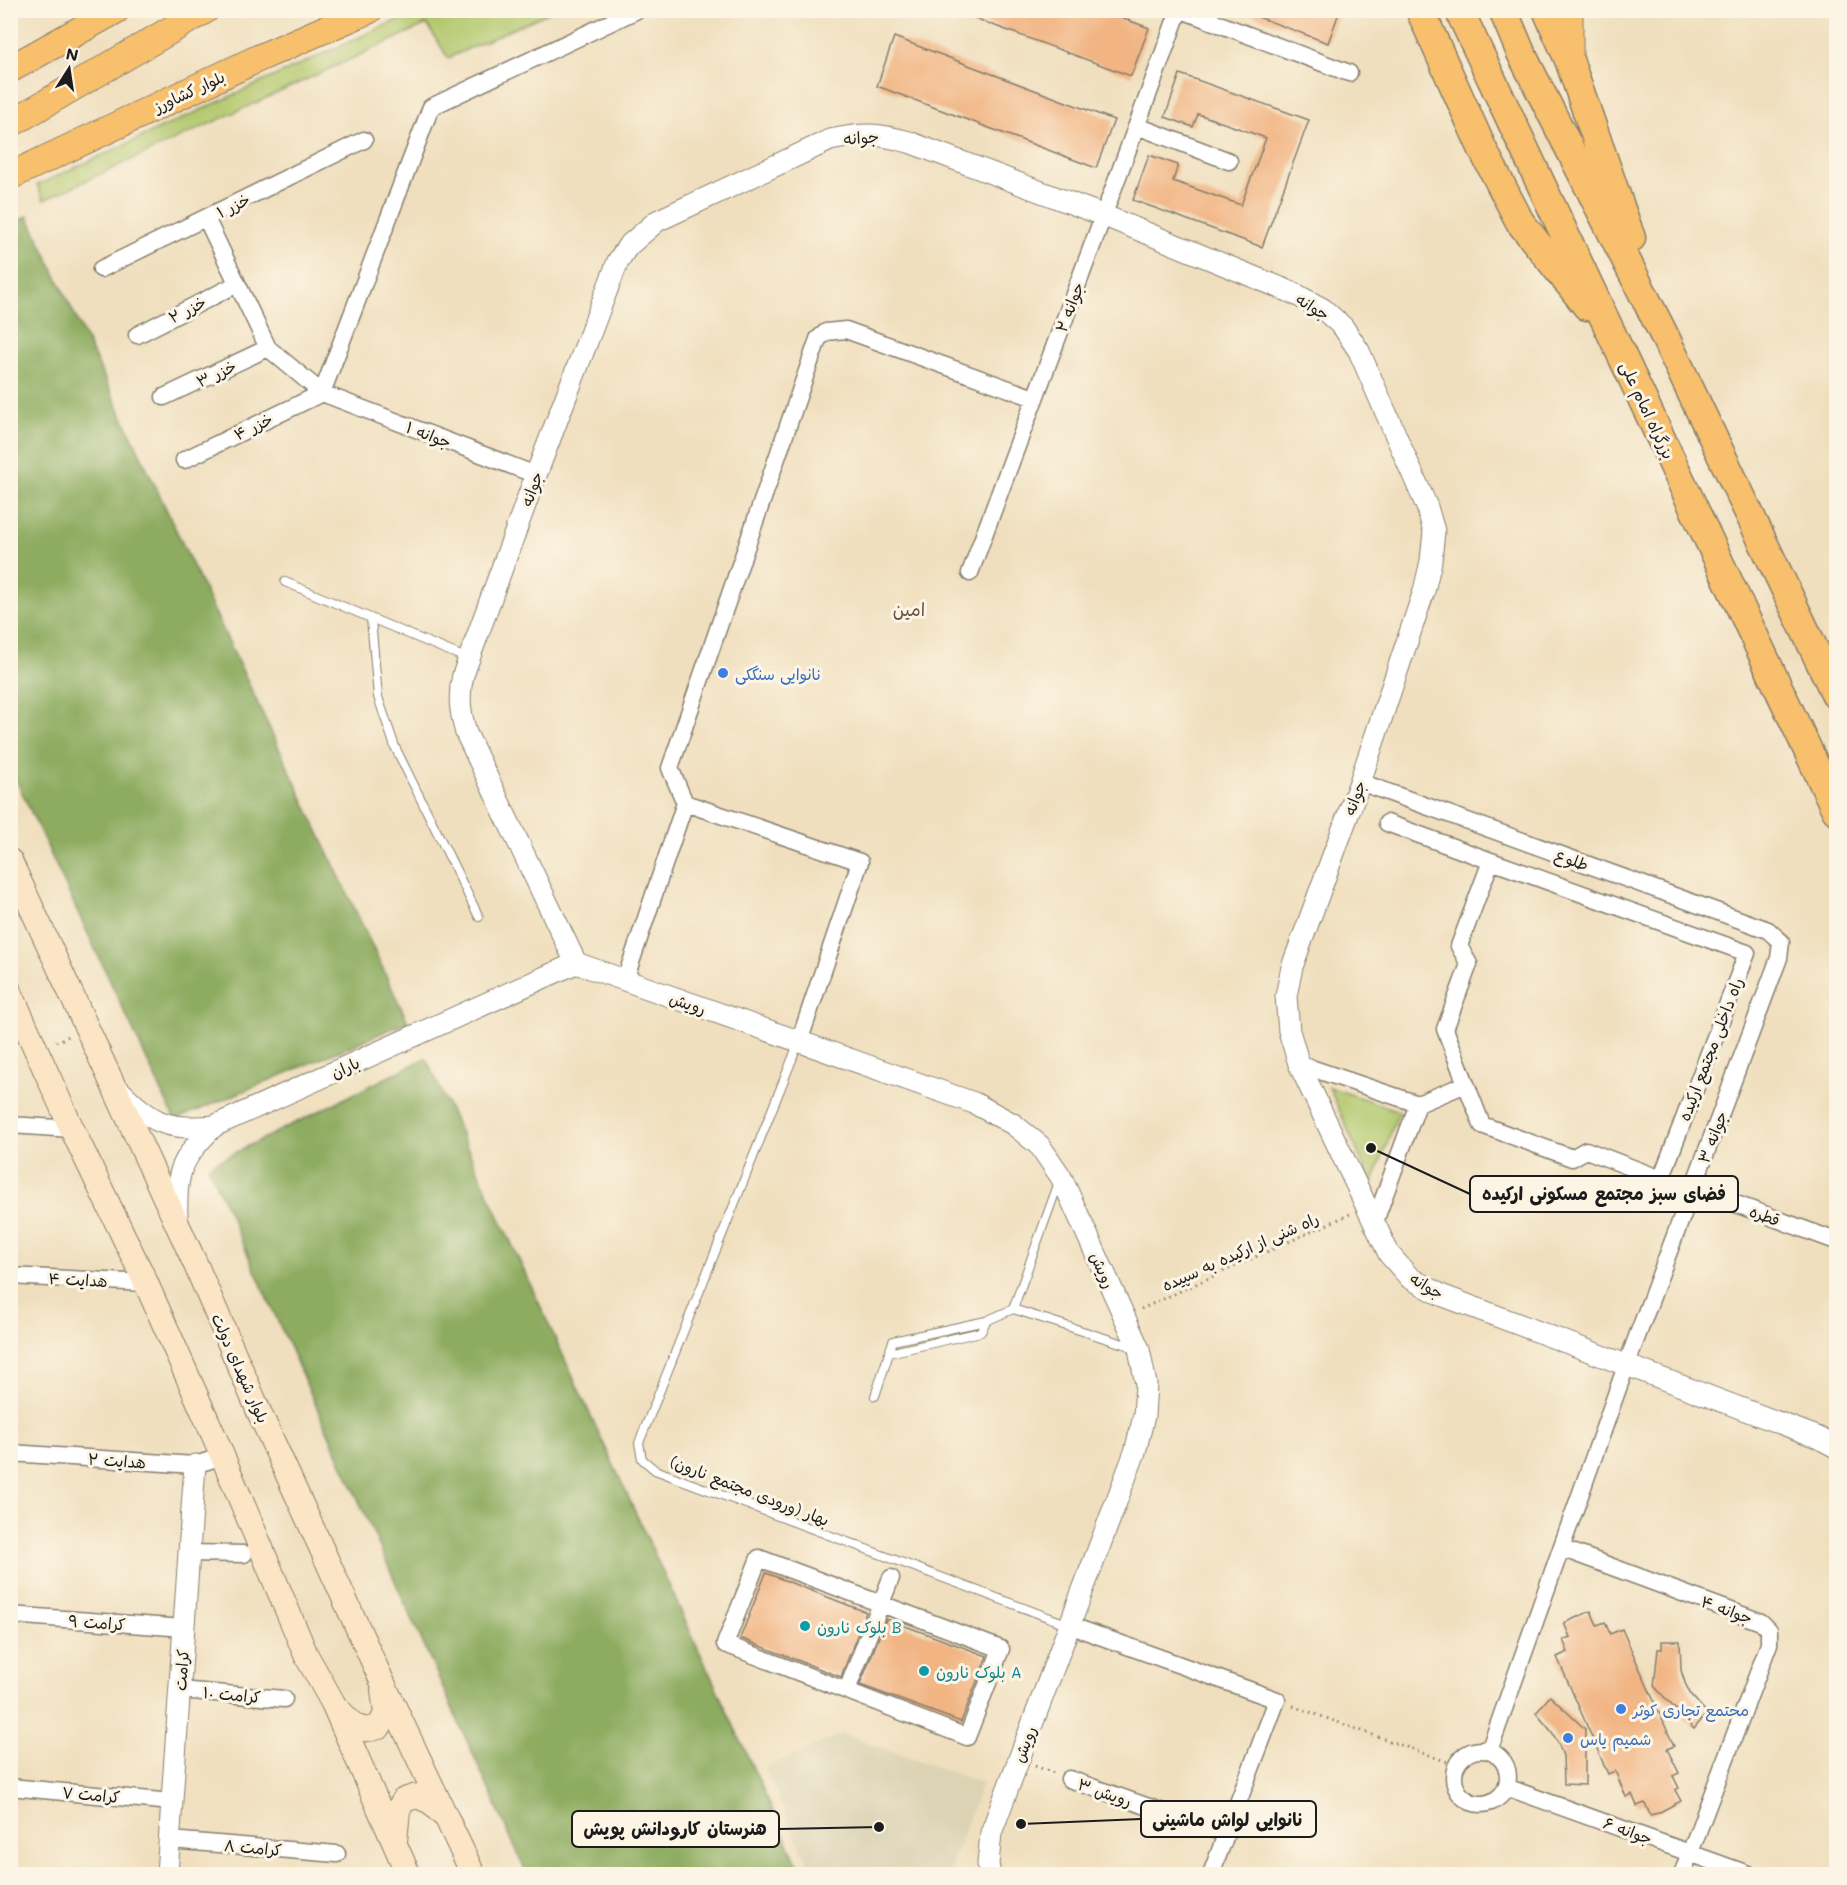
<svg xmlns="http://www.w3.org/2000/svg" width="1847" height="1885" viewBox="0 0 1847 1885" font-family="Mali,'Playpen Sans Arabic',sans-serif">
  <rect width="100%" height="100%" fill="#fcf5e5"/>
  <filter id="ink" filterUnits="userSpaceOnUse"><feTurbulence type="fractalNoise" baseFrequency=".0167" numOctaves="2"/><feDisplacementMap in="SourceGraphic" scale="12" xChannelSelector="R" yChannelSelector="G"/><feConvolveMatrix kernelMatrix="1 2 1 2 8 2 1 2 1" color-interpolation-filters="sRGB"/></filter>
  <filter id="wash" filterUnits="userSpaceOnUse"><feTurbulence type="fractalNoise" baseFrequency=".008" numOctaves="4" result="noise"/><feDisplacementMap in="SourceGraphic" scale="24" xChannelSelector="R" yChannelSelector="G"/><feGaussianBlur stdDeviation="1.35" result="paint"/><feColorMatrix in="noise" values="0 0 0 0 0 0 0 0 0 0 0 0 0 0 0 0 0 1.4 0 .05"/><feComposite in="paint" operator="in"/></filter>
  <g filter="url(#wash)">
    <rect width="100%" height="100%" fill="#f0dfbe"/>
    <path fill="#dbd3b4" d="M842,1734l140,49 -33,88 -8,3h-128l-48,-106z"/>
    <path fill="#b2c86d" stroke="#677244" stroke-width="1.5" d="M417,11h135l-104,47 -21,-34 -383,176 -7,-15z
      M1329,1087l70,24 -27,74z"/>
    <path fill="#8dac60" stroke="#54643e" stroke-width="1.5" d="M28,216l380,806 -233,98 -164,-351 -1,-544z
      M426,1058l376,816h-275l-319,-708z"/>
    <g id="blocks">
      <path fill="#f1b482" d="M961,10h140l48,18 -18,48 -141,-52 -30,-12z
        M1246,10h94l-12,33 -83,-31z
        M894,37l220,83 -18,48 -219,-82z
        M1180,74l129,46 -47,127 -129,-47 16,-45 29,10 -5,16 68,24 25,-67 -68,-24 -5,13 -28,-10z
        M766,1573l100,39 -25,65 -101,-39z
        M1591,1611l6,14 8,-3 5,12 12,-5 52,117 -7,3 12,24 -6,3 6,12 -4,2 6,11 -23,12 -8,2 -5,-12 -8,3 -5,-12 -6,3 -11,-26 -7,3 -51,-117 11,-5 -5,-12 7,-3 -6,-14z
        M886,1619l101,37 -26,66 -101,-37z
        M1662,1641h18l1,29 4,13 6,12 16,18 -13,16 -40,-43 4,-37h4z
        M1550,1696l35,33v56l-21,-1 -1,-28 -5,-13 -6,-11 -16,-19z"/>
    </g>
  </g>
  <g filter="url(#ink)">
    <use href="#blocks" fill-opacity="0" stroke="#867e6d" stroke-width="1.5"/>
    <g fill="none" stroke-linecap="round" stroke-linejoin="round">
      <g stroke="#867e6d" stroke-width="10">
        <path id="service" d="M285,582l183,77
          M371,619l7,78 17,50 84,170
          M799,1042l-160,401 3,16 13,11 414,155
          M1013,1309l46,-127
          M889,1353l92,-21 5,-11
          M875,1396l18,-55 93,-20 27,-12 123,39"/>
      </g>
      <g stroke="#867e6d" stroke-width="19">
        <path id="minor" d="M1182,10l167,63
          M1137,126l92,35
          M206,218l62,130 54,45 214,82
          M101,269l263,-129
          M137,335l100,-51
          M322,393l109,-286 206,-97
          M164,397l104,-49
          M184,460l138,-67
          M970,573c69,-188 141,-374 209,-563
          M1360,782l408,148 13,12 -2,16 -153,408 -137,385
          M685,803l175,59 -61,180
          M1387,823l104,38
          M625,980l60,-177 -15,-35 148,-429 8,-7 20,-2 188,68
          M1299,1064l119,40 -44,120
          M1418,1104l48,-20 16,41 90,33 14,-8 75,29 86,-226 -256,-92 -32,85 10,18 -24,65 21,55
          M10,1125l62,4
          M1693,1188l143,53
          M10,1276l136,7
          M10,1453l185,12 28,-9
          M1561,1548l200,74 8,8v14l-87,230
          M189,1553l55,1
          M759,1558l242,91 -34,88 -242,-93z
          M10,1615l174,13
          M1069,1625l208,75 -66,174
          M180,1690l104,9
          M847,1690l44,-112
          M1454 1777a27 27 0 1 1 54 0a27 27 0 1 1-54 0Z
          M1069,1779l157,55
          M10,1787l162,15
          M1506,1787l242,87
          M170,1840l167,14"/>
      </g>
      <g stroke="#867e6d" stroke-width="23">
        <path id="tertiary" d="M576,963l-110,-230c-6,-21 -8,-37 -3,-58l73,-200 82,-214 10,-15 29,-25 173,-81c33,-7 46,-7 79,2l196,74 188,77 30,16 20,18 16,24 68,156 7,24 -3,30 -7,30 -64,191 -68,185 -6,29 3,35 10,33 90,190 21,24 31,17 376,142 19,10
          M576,963l398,140 39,21 27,22 21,31 78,172 7,35 -2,32 -9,36 -144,381 -3,31 2,10
          M117,1088c36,35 46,42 97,38
          M177,1223c-1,-50 1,-61 37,-97l362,-163
          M167,1874l28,-409"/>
      </g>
      <g stroke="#867e6d" stroke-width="26">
        <path id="secondary" d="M10,861l185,402 65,151 122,267 91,193
          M10,992l62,137 74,154 68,153 92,219 27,48 75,171
          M338,1709c14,15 20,25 41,18l7,-13 -3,-24
          M395,1841l3,-31 6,-10 13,-4 14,6 11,12"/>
      </g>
      <g stroke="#867e6d" stroke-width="29">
        <path id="primary" d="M1569,10v49
          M10,69l106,-59
          M10,124l195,-114
          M10,176l249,-118 110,-48"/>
      </g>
      <g stroke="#867e6d" stroke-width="31">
        <path id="trunk" d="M1420,10l63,140 37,72 67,84
          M1459,10l377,800
          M1503,10l18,43 141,278 174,364
          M1547,10l22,50 62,178"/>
      </g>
      <path stroke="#867e6d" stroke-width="3" stroke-dasharray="1.5 4.5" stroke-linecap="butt" d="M56,1042l13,-6
        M1141,1309l209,-95
        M1293,1706l163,59
        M1035,1766l19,7"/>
      <use href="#service" stroke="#fff" stroke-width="8"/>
      <use href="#minor" stroke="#fff" stroke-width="16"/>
      <use href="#tertiary" stroke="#fff" stroke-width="21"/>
      <use href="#secondary" stroke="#fce5c4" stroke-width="24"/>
      <use href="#primary" stroke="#f8bf6c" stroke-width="27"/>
      <use href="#trunk" stroke="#f8bf6c" stroke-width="28"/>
    </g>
  </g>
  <g fill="#3f7fe0" stroke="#fcf5e5" stroke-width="2">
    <circle cx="723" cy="673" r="6"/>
    <circle cx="1621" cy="1709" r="6"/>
    <circle cx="1568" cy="1738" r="6"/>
  </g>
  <g fill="#0f9aa8" stroke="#fcf5e5" stroke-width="2">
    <circle cx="805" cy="1626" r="6"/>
    <circle cx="924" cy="1671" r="6"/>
  </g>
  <g text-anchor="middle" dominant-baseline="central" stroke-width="6" stroke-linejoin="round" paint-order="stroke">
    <g font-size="16" fill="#1c1c1c" stroke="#fcf5e5">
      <text transform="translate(189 91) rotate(-25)">بلوار کشاورز</text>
      <text transform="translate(861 137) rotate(-4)">جوانه</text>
      <text transform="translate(233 205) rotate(-26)">خزر ۱</text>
      <text transform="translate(1313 306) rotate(32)">جوانه</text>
      <text transform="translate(1069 307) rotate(-69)">جوانه ۲</text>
      <text transform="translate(187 309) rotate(-27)">خزر ۲</text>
      <text transform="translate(216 373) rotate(-25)">خزر ۳</text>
      <text transform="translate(1648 410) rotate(65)">بزرگراه امام علی</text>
      <text transform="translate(253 426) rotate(-26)">خزر ۴</text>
      <text transform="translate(429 434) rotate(21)">جوانه ۱</text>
      <text transform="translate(531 489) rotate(-70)">جوانه</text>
      <text transform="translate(1354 798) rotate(-70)">جوانه</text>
      <text transform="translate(1572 859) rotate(20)">طلوع</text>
      <text transform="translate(688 1003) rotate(19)">رویش</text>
      <text transform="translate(1710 1049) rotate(-69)">راه داخلی مجتمع ارکیده</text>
      <text transform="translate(345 1067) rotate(-24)">باران</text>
      <text transform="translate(1712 1137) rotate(-69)">جوانه ۳</text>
      <text transform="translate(1765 1215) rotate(20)">قطره</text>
      <text transform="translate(1240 1251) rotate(-24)">راه شنی از ارکیده به سپیده</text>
      <text transform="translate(1103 1270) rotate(66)">رویش</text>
      <text transform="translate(78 1279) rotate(3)">هدایت ۴</text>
      <text transform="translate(1427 1285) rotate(31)">جوانه</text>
      <text transform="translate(241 1368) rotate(66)">بلوار شهدای دولت</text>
      <text transform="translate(117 1460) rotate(4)">هدایت ۲</text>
      <text transform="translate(750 1490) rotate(21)">بهار (ورودی مجتمع نارون)</text>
      <text transform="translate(1727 1609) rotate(20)">جوانه ۴</text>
      <text transform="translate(97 1622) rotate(4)">کرامت ۹</text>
      <text transform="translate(181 1670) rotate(-86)">کرامت</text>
      <text transform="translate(232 1694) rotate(5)">کرامت ۱۰</text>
      <text transform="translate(1024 1744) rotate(-69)">رویش</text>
      <text transform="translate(1105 1792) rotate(19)">رویش ۳</text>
      <text transform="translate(91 1794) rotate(5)">کرامت ۷</text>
      <text transform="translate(1628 1830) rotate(20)">جوانه ۶</text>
      <text transform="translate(253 1847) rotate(5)">کرامت ۸</text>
    </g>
    <g font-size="16" fill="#366cbe" stroke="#fcf5e5" text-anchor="start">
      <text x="735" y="673">نانوایی سنگکی</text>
      <text x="1633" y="1709">محتمع تجاری کوثر</text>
      <text x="1580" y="1738">شمیم یاس</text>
    </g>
    <g font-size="16" fill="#0d838f" stroke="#fcf5e5" text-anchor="start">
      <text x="817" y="1626">بلوک نارون B</text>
      <text x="936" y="1671">بلوک نارون A</text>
    </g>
    <g font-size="18" fill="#675140" stroke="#fcf5e5">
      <text x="909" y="609">امین</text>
    </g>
  </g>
  <path fill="none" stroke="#1c1c1c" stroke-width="2" d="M1371 1148L1470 1194M1021 1824L1141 1819M879 1827L779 1829"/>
  <g fill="#1c1c1c" stroke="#fcf5e5" stroke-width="2">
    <circle cx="1371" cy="1148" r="6"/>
    <circle cx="1021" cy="1824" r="6"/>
    <circle cx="879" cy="1827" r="6"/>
  </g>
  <g fill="#fcf5e5" stroke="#1c1c1c" stroke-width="2">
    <rect x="1470" y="1176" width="268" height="36" rx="6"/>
    <rect x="1141" y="1801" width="175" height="36" rx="6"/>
    <rect x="572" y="1811" width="207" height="36" rx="6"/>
  </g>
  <g font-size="18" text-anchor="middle" font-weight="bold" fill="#1c1c1c">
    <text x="1604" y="1200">فضای سبز مجتمع مسکونی ارکیده</text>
    <text x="1228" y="1826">نانوایی لواش ماشینی</text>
    <text x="675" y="1835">هنرستان کارودانش پویش</text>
  </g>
  <rect width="1847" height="1885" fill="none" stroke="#fcf5e5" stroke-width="36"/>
  <g transform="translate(69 69) rotate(12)" stroke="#fcf5e5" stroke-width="4.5" paint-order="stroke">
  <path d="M0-4.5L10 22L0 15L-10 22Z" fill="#1c1c1c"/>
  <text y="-9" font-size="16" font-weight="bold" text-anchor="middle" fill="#1c1c1c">N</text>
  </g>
</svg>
